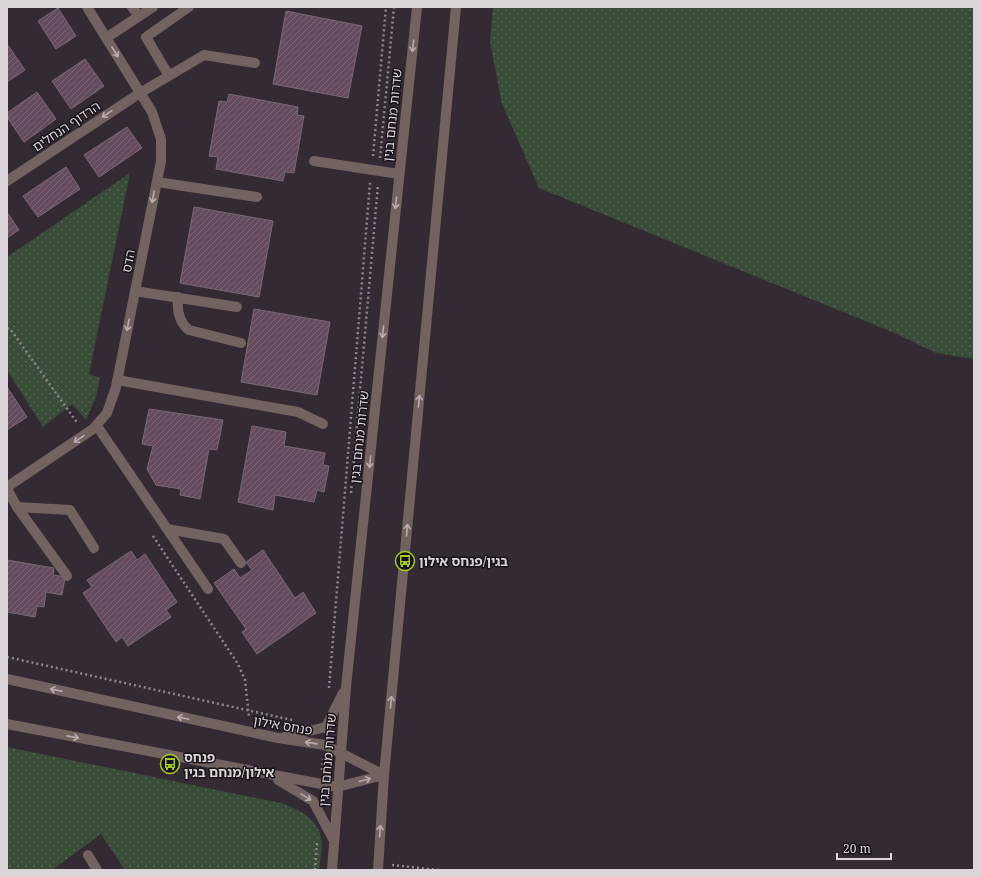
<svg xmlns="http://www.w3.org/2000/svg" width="981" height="877" viewBox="0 0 981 877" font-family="'Noto Serif','Noto Sans Hebrew',serif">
  <defs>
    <pattern id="grass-dots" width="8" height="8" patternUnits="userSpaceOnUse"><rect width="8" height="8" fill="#394c38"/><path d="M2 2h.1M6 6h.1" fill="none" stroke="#556554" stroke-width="1.8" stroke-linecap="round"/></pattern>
    <pattern id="building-hatch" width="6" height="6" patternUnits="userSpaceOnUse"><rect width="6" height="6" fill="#644b5d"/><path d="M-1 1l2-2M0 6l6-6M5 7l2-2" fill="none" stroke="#7a6474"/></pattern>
  </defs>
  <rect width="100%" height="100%" fill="#342a34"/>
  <path fill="url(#grass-dots)" d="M493,7h481v352l-38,-6 -39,-19 -358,-146 -37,-84 -12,-62z
    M130,173l-41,201 11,4 -4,19 -10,23 -14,-16 -29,23 -36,-57v-113z
    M7,747l274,56c17,6 37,15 40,35 2,10 -1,22 -2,32h-194l-24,-36 -49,36h-45z"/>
  <path fill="url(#building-hatch)" stroke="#786a74" d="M58,8l18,28 -20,13 -18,-28z
    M286,11l76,15 -14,72 -75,-14z
    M7,44l18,26 -18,12z
    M85,59l19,27 -33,23 -19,-28z
    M37,92l19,27 -32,23 -17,-25v-4z
    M229,94l69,13 -1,8 7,1 -10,57 -9,-1 -2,9 -67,-12 2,-12 -9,-1 10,-55 8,1z
    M127,127l15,21 -43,29 -15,-22z
    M66,167l14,22 -42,28 -15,-21z
    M194,207l79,14 -14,76 -79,-14z
    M7,212l12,18 -12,8z
    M254,309l76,13 -13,73 -76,-13z
    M7,387l20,30 -20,13z
    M149,409l74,11 -6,30 -8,-1 -9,50 -20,-4 1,-6 -25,-4 -9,-16 6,-23 -11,-2z
    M252,426l34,6 -2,14 41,7 -2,12 6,1 -5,26 -7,-2 -3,12 -39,-7 -2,15 -35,-8z
    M263,550l32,48 8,-6 13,21 -59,41 -15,-22 4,-3 -32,-46 20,-14 6,9 12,-8 -6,-8z
    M131,551l6,9 8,-6 32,48 -11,8 5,7 -43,29 -6,-9 -6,5 -33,-49 9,-6 -5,-7z
    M7,560l47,8 -1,7 12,2 -3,18 -16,-3 -2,15 -7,-1 -2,11 -28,-5z"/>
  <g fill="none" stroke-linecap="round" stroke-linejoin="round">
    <path stroke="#8e868e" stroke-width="2.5" stroke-dasharray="2 3" stroke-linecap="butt" d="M373,156l13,-149
      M380,158l14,-151
      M7,328l4,2 67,94
      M351,493l27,-308
      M153,536l85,128 7,16 4,37
      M7,657l285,63
      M329,688l41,-505
      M322,770l1,-11
      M392,865l47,5
      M315,870l2,-29"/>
    <path stroke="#726361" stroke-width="10" d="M132,7l7,9
      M106,38l47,-31
      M169,76l-23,-39 43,-30
      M314,161l85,13
      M7,181l133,-88 64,-38 51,8
      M157,182l100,15
      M135,291l102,16
      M178,297c-1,12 0,25 11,33l52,13
      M117,380l181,32 25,12
      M97,426l111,163
      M7,487l86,-58 14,-16 9,-26 45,-226v-22l-9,-27 -65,-105
      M7,489l10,18 50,69
      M17,507l53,3 24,38
      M167,529l57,10 17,24
      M7,679l271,59 47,7 59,30
      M7,724l330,63 47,-12
      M284,737l42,-10 17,-34
      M278,780l35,21 20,38
      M88,855l9,15
      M332,870l14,-183 71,-680
      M378,870l6,-95 72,-768"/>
  </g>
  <defs><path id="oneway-shaft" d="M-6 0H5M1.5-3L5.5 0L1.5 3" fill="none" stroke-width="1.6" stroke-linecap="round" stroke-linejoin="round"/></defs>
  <g stroke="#b6adb0">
    <use href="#oneway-shaft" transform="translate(413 46) rotate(96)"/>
    <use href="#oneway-shaft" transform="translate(115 52) rotate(58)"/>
    <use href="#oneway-shaft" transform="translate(107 114) rotate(146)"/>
    <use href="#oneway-shaft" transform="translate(153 197) rotate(101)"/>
    <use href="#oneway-shaft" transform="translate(396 203) rotate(96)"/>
    <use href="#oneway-shaft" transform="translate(128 325) rotate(101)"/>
    <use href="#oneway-shaft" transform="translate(383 332) rotate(96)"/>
    <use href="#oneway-shaft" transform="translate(419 401) rotate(-85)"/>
    <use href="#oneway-shaft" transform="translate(79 439) rotate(146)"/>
    <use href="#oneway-shaft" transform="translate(370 462) rotate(96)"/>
    <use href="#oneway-shaft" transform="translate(407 530) rotate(-85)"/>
    <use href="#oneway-shaft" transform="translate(56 690) rotate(-168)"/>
    <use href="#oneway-shaft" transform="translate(391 702) rotate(-85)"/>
    <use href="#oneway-shaft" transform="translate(183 718) rotate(-168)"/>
    <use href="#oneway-shaft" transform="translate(73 737) rotate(11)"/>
    <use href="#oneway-shaft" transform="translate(311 743) rotate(-172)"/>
    <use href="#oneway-shaft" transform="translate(365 780) rotate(-15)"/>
    <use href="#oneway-shaft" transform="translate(306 797) rotate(32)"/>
    <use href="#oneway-shaft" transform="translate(380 831) rotate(-86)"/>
  </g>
  <defs>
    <g id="bus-ring" transform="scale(1)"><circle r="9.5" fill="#191419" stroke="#a3c927" stroke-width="1.5"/><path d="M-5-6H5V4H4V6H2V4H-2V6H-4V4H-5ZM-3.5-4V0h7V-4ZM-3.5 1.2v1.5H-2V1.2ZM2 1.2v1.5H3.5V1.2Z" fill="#a3c927"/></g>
  </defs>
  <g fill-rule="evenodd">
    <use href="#bus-ring" x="405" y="561"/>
    <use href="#bus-ring" x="170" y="764"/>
  </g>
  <g text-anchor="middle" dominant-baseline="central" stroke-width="3" stroke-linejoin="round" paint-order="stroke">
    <g font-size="13" fill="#dbd5db" stroke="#191419">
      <text transform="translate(392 115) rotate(-84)">שדרות מנחם בגין</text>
      <text transform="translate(66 126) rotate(-34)">הרדוף הנחלים</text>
      <text transform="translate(128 261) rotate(-79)">הדס</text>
      <text transform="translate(359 437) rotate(-84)">שדרות מנחם בגין</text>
      <text transform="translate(283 725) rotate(10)">פנחס אילון</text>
      <text transform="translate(327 760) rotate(-85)">שדרות מנחם בגין</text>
    </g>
    <g font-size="13" font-weight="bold" fill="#dbd5db" stroke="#191419" text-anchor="start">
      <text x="419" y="561">בגין/פנחס אילון</text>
      <text x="184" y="757">פנחס<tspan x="184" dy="15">אילון/מנחם בגין</tspan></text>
    </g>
  </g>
  <rect width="981" height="877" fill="none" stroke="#dbd5db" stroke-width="16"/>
  <path d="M837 853v6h54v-6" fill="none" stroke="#dbd5db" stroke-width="2"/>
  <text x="843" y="853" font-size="12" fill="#dbd5db" stroke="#191419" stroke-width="3" paint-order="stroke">20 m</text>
</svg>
